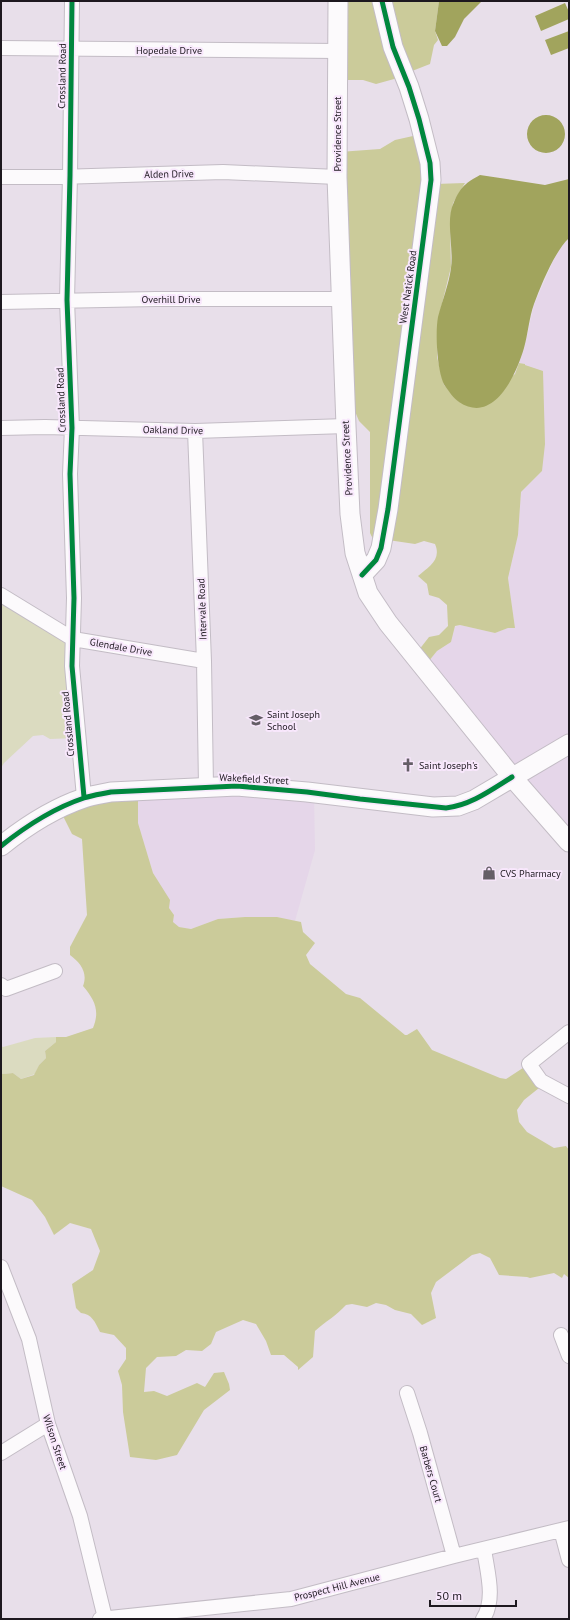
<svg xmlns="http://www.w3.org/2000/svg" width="570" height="1620" viewBox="0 0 570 1620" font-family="'PT Sans',sans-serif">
  <rect width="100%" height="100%" fill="#e8dfea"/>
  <path fill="#e5d6e9" d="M569,238v603l-145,-174 13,-16 14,-9 4,-15 5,-2 35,8 13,-5h7l-7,-50 10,-43 3,-43 21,-21 -17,-107 -6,-1 5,-14 10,-44 20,-46 9,-15z
    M138,792l176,1 1,57 -20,71 -18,-4h-32l-27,2 -27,10 -12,-2 -6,-5 1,-7 -5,-7v-8l-16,-27 -15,-50z"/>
  <path fill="#dbdbc0" d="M1,594l64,39 11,105 -26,1 -7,-4 -10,1 -29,27 -3,5z
    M56,1037v5l-11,9 1,7 -7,7 -4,9 -14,5 -8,-6 -10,1 -2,-1v-27l2,1 32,-9z"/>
  <path fill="#cbcb9a" d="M338,1h101l-4,30 3,9 -4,5 -4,19 -23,9 -2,3 -29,8 -13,-4h-25z
    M422,134l13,50 30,-1 -12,20 -3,21 1,43 -13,53 -1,37 7,28 14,16 15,6 42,-33 4,-11 6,1v1l18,6 2,73 -3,27 -21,21 -3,43 -10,43 7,50h-7l-13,5 -35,-8 -5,1 -4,16 -14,9 -13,16 -9,-12 14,-18 10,-2 9,-9 -1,-21 -8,-7 -10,-3 -2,-11 -9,-8c10,-9 24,-16 17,-32l-11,-3 -9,3 -27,-4 -15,-1 -3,-6v-101l-11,-11 -14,-34 -6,-235 41,-3 15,-9z
    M138,792v31l15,50 17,27 -1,8 5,7 -1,7 6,5 12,2 27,-10 27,-2h32l24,5 2,10 12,11 -9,12 4,9 36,30 14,4 45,37h2l10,-6 15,21 68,28 6,1 20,-13 18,18 -20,16 -7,10 2,12 8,10 27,16 12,-2 3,4v128l-5,-4 -2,4 -8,-5 -24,5 -3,-1 -28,-2 -9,-17 -10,-5 -8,2 -36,27 -5,11 5,25 -14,7 -11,-11 -16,-4 -9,-5 -10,-2 -9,4 -15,-3 -6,1c-10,11 -20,16 -31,26l-2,26 -15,13v-3l-14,-12h-13l-5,-14 -10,-17 -13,-4 -27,12 -5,12 -9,7 -16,-1 -10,6 -19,1 -11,11 -2,24 10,-1 13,5 30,-13 8,4 9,-14 10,-1 5,12 1,6 -26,20 -27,45 -21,5 -26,-3 -7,-45 -1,-27 -4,-14 8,-12v-11l-12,-13 -14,-3c-5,-10 -8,-18 -19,-19l-5,-5 -4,-24 21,-14 7,-19 -9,-22 -21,-6 -16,12 -9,-18 -13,-17 -31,-14v-113l2,1 10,-1 8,6 13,-4 5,-10 7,-7 -1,-7 11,-9v-5h10l27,-9c7,-17 2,-28 -10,-42 5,-13 -2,-23 -13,-31v-8l17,-32 -5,-76 -10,-5 -13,-26z"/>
  <path fill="#a1a45d" d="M439,1h43l-18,18 -9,18 -8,9h-5l-7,-15z
    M565,3l4,9v7l-28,12 -6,-15z
    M569,31v17l-18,7 -6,-15z
    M527 134a19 19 0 1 1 38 0a19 19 0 1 1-38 0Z
    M480,175l65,10 24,-6v59c-14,13 -28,47 -35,66 -5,14 -6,30 -10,44 -8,27 -30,77 -65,54 -5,-3 -11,-12 -14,-16 -8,-13 -10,-54 -7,-69 4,-16 11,-33 13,-49 3,-20 -6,-48 3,-66 7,-16 12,-19 26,-27z"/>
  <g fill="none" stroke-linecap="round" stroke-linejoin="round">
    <g stroke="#c3bcc5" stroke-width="16">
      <path id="street" d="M72,1l-2,175 -3,124 5,128 -2,46 4,124 -2,68 12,131
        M1,48l337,3
        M1,177h58l164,-5 114,5
        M1,302l155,-3h185
        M1,428l44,-1 150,4 151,-5
        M195,431l9,230 2,125
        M1,595l72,44 131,22
        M1,985l5,4 49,-18
        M569,1032l-40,32 12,17 28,15
        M1,1267l28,72 19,85 32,92 25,102
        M561,1335l8,21
        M407,1393l13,40 34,123
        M1,1453l47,-29
        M561,1530l8,30
        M100,1619l191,-20 163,-43 115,-28
        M483,1619c13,-20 4,-48 1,-70"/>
    </g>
    <g stroke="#c3bcc5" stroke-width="21">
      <path id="secondary" d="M338,1l-1,176 9,249 4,88 5,39 13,40 20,30 124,154 57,65
        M362,575l14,-15 5,-12 7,-39 43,-329 -1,-17 -11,-44 -10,-32 -16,-40 -11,-46
        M1,846c25,-20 53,-38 83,-48 9,-3 18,-4 27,-6l126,-6 70,6 126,15 25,-1 16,-6 95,-56"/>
    </g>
    <use href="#street" stroke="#fcfafc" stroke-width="14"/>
    <use href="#secondary" stroke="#fcfafc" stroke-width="19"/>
    <g stroke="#f8e7fc" stroke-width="8">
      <path id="cycleway" d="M72,1l-2,175 -3,124 5,128 -2,46 4,124 -2,68 12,131
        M362,575l14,-15 5,-12 7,-39 43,-329 -1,-17 -11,-44 -10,-32 -16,-40 -11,-46
        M1,846c25,-20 53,-38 83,-48 9,-3 18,-4 27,-6l126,-6 70,6 53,7 86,9c25,-3 45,-18 66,-31"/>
    </g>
    <use href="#cycleway" stroke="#00873e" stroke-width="5"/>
  </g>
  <defs>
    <g id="school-bare" transform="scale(1.08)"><path d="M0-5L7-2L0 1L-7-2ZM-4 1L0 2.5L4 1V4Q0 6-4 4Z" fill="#645e66" stroke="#f8e7fc" stroke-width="2.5" paint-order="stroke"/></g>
    <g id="church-bare" transform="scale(1.08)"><path d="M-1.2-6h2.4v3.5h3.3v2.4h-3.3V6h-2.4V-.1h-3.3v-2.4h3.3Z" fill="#645e66" stroke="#f8e7fc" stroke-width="2.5" paint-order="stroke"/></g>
    <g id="shop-bare" transform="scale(1.08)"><path d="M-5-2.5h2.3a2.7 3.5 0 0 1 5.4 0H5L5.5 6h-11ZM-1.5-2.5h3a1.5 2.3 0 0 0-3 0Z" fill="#645e66" stroke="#f8e7fc" stroke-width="2.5" paint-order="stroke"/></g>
  </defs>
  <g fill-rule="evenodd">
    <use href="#school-bare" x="256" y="720"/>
    <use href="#church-bare" x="408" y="765"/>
    <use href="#shop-bare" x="489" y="873"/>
  </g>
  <g text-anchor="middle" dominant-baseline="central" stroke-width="4" stroke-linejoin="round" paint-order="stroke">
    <g font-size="10" fill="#1d181f" stroke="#f8e7fc">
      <text x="169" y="50">Hopedale Drive</text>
      <text transform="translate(62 76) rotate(-89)">Crossland Road</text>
      <text transform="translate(337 134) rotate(-90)">Providence Street</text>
      <text transform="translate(169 174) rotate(-1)">Alden Drive</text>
      <text transform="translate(408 287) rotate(-82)">West Natick Road</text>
      <text x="171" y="299">Overhill Drive</text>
      <text transform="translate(61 400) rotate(-92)">Crossland Road</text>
      <text transform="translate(173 430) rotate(1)">Oakland Drive</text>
      <text transform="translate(347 458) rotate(-93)">Providence Street</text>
      <text transform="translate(202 609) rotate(-92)">Intervale Road</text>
      <text transform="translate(121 647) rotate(10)">Glendale Drive</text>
      <text transform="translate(68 724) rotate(-95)">Crossland Road</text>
      <text transform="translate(254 779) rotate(3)">Wakefield Street</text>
      <text transform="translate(55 1442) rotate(72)">Wilson Street</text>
      <text transform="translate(431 1474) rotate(74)">Barbers Court</text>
      <text transform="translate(337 1587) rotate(-14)">Prospect Hill Avenue</text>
    </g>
    <g font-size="10" fill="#1d181f" stroke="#f8e7fc" text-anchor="start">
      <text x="267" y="714">Saint Joseph<tspan x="267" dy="12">School</tspan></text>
      <text x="419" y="765">Saint Joseph's</text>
      <text x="500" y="873">CVS Pharmacy</text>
    </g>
  </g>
  <rect width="570" height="1620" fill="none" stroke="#1d181f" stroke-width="4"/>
  <path d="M430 1600v6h86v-6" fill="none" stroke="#1d181f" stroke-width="2"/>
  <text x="436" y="1600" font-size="12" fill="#1d181f" stroke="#f8e7fc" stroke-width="3" paint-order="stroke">50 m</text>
</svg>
